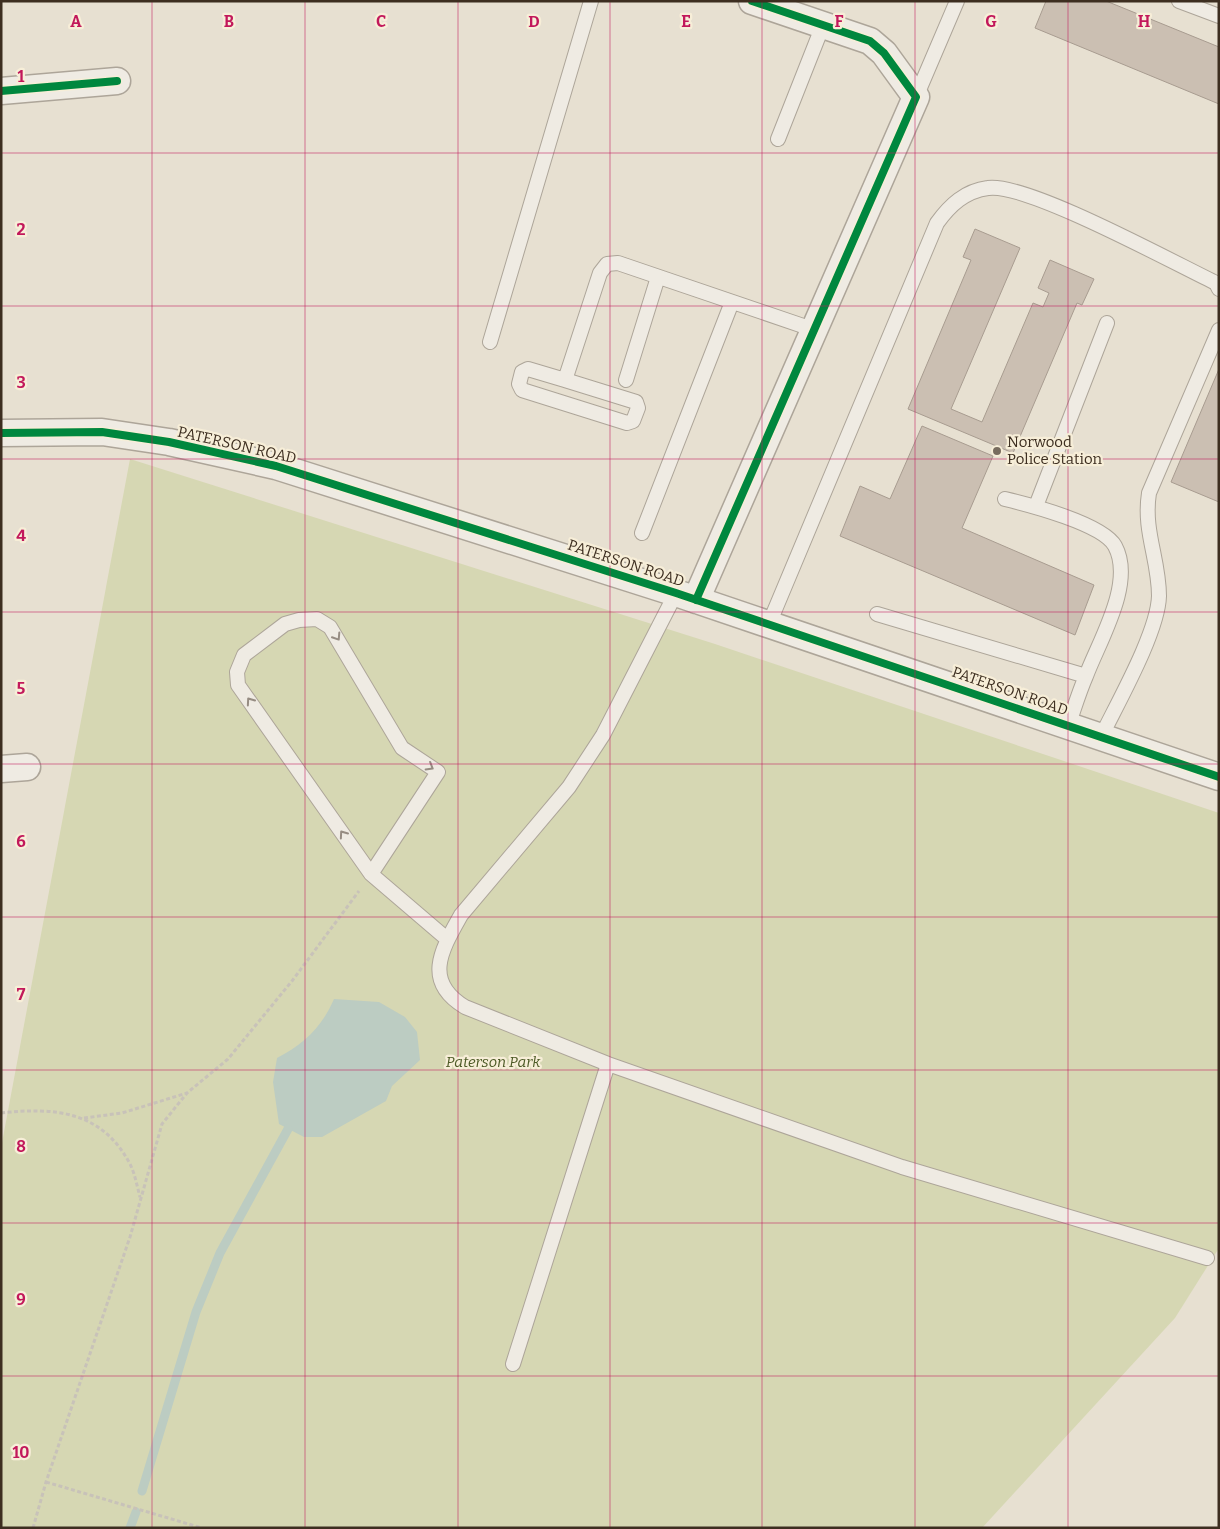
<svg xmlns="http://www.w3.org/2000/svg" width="1220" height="1529" viewBox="0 0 1220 1529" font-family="Bitter,serif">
  <rect width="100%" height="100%" fill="#e7e0d1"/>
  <path fill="#d6d7b3" d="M130,459l585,185 504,169v435l-44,70 -193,210h-981v-380z"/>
  <path fill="#bcccc2" d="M334,999l45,3 26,15 12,15 3,28 -28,26 -6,15 -64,36h-18l-25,-13 -6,-42 4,-24c27,-14 45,-31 57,-59z"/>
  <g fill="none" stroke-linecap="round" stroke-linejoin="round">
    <path stroke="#bcccc2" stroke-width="9" d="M142,1491l54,-179 24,-59 68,-124
      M130,1528l6,-16"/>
  </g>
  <path fill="#cbbfb2" stroke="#a89c90" d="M1046,1h60l113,46v57l-184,-76z
    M975,229l45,19 -69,161 31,13 51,-119 10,4 6,-14 -11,-5 12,-28 44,19 -12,26 -5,-2 -64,150 -105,-44 63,-149 -8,-3z
    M1219,369v133l-48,-20z
    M922,426l71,30 -31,72 132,57 -19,50 -235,-99 20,-50 30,13z"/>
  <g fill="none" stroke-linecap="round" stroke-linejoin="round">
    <g stroke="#ada599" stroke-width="16">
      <path id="service" d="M1179,1l40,15
        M916,97l41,-96
        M778,139l45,-114
        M490,342l101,-341
        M565,380l-37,-11 -6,3 -3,12 3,6 105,33 6,-2 5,-13 -2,-6 -71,-22 35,-107 7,-9 11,-1 197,67
        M626,380l32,-103
        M1005,499c25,6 98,25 110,47 20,37 -16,95 -29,130 -7,16 -12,33 -18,50
        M1036,506l71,-183
        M642,533l90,-231
        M676,593l-73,142 -34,52 -108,128c-19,34 -39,66 4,92l143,57 294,103 305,91
        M877,614l209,62
        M769,624l168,-401c13,-18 28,-32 51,-35 38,-6 186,75 228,95l3,6
        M1101,737c17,-35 57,-105 58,-141 0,-37 -16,-65 -10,-103l70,-163
        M371,874l67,-102 -36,-24 -72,-121 -13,-8 -18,1 -14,4 -41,31 -7,17 1,13 133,189 76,65
        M513,1364l95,-300"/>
    </g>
    <g stroke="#ada599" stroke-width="29">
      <path id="minor" d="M1,91l116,-10
        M1,433l101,-1 67,10 107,24 400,127 543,184
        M696,600l220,-503 -32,-44 -14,-12 -118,-40
        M1,769l26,-2"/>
    </g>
    <path stroke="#c8c2b9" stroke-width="3" stroke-dasharray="4 2.5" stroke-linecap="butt" d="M1,1113c54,-6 101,-2 129,51 5,10 7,22 10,33
      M84,1118l38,-5 65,-20
      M46,1482l156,46
      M33,1528l13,-46 84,-245 32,-113 25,-31 41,-34 64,-78 67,-90"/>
    <use href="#service" stroke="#efebe3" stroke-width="14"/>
    <use href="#minor" stroke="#efebe3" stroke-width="26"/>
    <g stroke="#f7eed8" stroke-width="11">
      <path id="cycleway" d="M1,91l116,-10
        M1,433l101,-1 67,10 107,24 400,127 543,184
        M696,600l220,-503 -32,-44 -14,-12 -118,-40"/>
    </g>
    <use href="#cycleway" stroke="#00873e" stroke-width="8"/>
  </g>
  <defs><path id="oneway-chevron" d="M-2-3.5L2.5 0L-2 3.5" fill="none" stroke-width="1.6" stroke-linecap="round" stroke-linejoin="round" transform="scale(1.25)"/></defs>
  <g stroke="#968c82">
    <use href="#oneway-chevron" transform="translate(337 637) rotate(57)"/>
    <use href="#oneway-chevron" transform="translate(250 701) rotate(-125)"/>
    <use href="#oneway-chevron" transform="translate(430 767) rotate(31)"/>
    <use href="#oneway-chevron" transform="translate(343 834) rotate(-125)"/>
  </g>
  <path fill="none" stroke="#c2185b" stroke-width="1" stroke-opacity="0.55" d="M152,1v1527M305,1v1527M458,1v1527M610,1v1527M762,1v1527M915,1v1527M1068,1v1527M1,153h1218M1,306h1218M1,459h1218M1,612h1218M1,764h1218M1,917h1218M1,1070h1218M1,1223h1218M1,1376h1218"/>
  <circle fill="#786c5e" stroke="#f7eed8" stroke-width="2" cx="997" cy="451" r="5"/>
  <g text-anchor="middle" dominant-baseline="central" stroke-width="4.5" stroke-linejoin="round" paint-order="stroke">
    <g font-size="15" fill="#3d2e20" stroke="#f7eed8" text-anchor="start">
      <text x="1007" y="442">Norwood<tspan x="1007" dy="17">Police Station</tspan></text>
    </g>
    <g font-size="15" fill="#3d2e20" stroke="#f7eed8">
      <text transform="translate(237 445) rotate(13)">PATERSON ROAD</text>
      <text transform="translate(626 563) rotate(18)">PATERSON ROAD</text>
      <text transform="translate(1010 691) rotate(19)">PATERSON ROAD</text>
    </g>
    <g font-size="15" font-style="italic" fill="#4d5a26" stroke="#f7eed8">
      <text x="493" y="1062">Paterson Park</text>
    </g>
  </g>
  <g font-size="16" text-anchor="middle" font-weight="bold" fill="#c2185b" stroke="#f7eed8" stroke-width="4.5" stroke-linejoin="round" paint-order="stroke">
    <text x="76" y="27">A</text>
    <text x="229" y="27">B</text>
    <text x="381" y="27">C</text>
    <text x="534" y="27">D</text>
    <text x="686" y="27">E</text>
    <text x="839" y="27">F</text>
    <text x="991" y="27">G</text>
    <text x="1144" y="27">H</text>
    <text x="21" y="82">1</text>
    <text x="21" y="235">2</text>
    <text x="21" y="388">3</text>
    <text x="21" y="541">4</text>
    <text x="21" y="694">5</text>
    <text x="21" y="847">6</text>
    <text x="21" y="1000">7</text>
    <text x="21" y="1152">8</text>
    <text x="21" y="1305">9</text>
    <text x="21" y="1458">10</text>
  </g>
  <rect width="1220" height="1529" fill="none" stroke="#3d2e20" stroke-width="5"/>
</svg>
